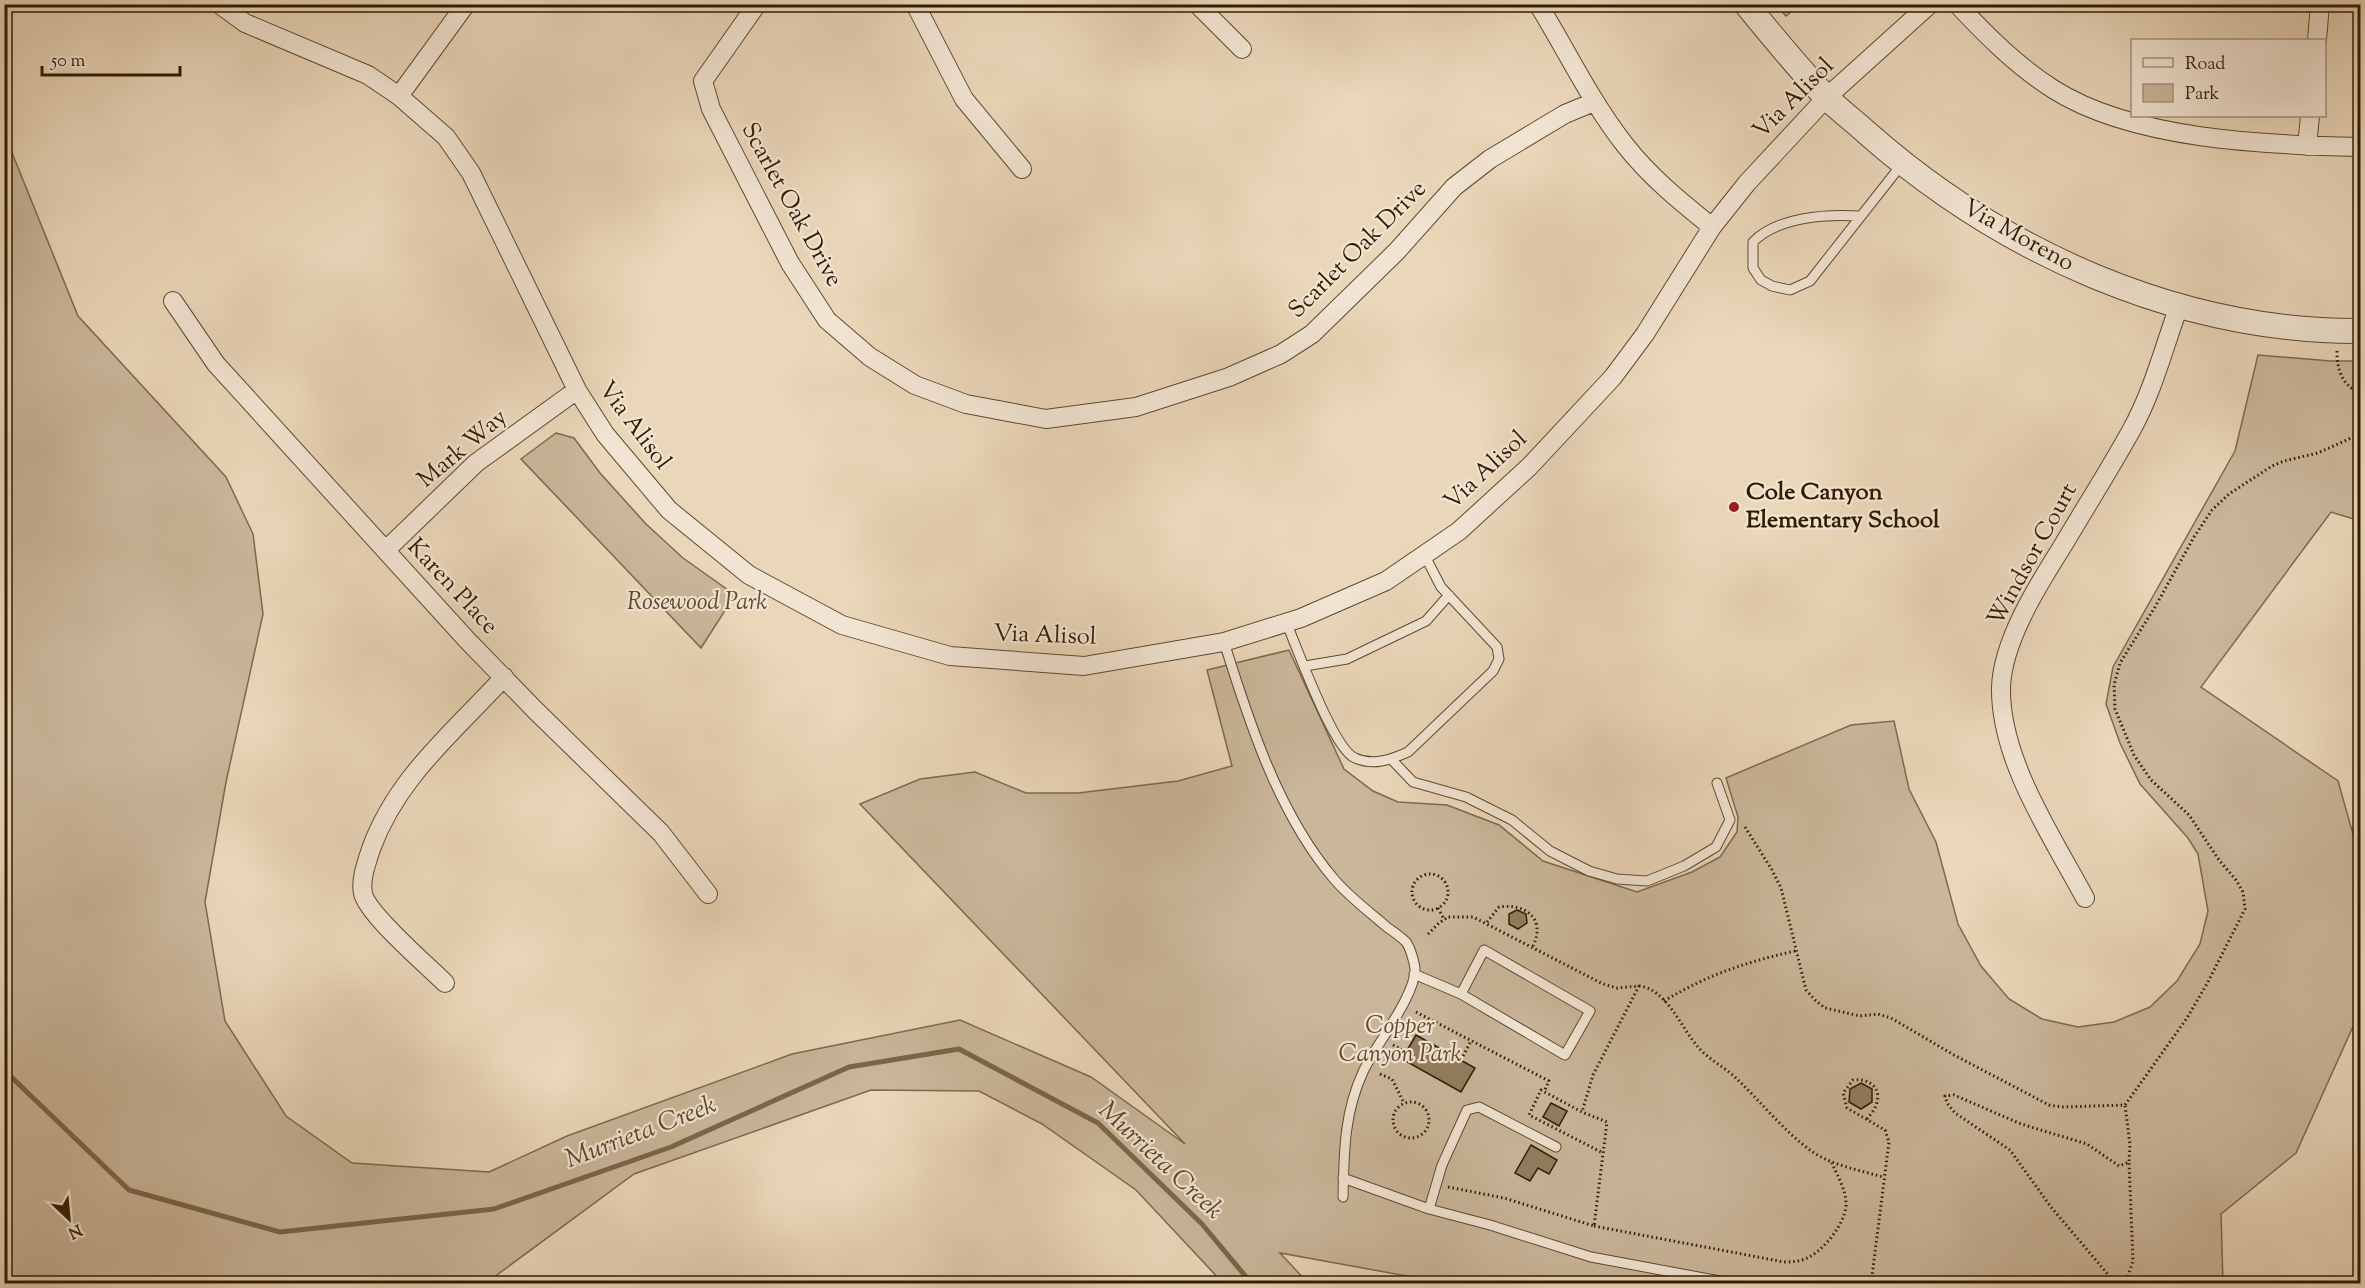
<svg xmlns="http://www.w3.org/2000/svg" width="2365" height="1288" viewBox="0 0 2365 1288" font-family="'Sorts Mill Goudy',serif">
  <rect width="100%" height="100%" fill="#ead6b9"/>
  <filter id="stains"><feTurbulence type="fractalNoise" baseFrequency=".00333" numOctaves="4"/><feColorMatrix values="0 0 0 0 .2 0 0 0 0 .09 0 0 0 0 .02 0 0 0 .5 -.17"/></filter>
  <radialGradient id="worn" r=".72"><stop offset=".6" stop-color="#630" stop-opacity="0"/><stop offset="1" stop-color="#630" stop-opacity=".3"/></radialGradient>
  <path fill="#cab69a" stroke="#7d694d" stroke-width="1.5" d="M1776,5h23l-13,11z
    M4,133l74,183 148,161 27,57 10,80 -37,168 -21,120 20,119 61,95 66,47 137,9 78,-36 225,-82 168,-34 131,57 94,67 -325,-340 60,-25 55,-7 51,21h52l100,-12 54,-15 -25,-96 82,-20 55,119 29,22 25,11 49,3 52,20 44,36 94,31 55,-20 28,-15 17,-25 1,-15 -12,-39 125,-53 43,-4 15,68 27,53 22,82 23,42 28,33 33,20 36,8 36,-5 36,-15 27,-26 23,-37 8,-33 -10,-57 -10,-16 -48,-54 -20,-41 -14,-39 7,-37 122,-216 23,-96 73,6h29v160l-29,-9 -130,175 137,94 22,78v152l-64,142 -75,61 2,69 -772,1 -171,-31 28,30h-85l-87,-93 -94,-66 -63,-33 -108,-1 -237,84 -148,109h-481z
    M556,433l18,5 26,35 46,51 37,34 52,37 -34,53 -180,-189z"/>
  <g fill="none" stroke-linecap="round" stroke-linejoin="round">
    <path stroke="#7a6649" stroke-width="5" d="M4,1070l125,120 151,42 214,-23 177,-62 178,-80 110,-18 139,74 104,101 50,60"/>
  </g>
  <path fill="#917d60" stroke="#301c00" stroke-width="1.5" d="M1517,910l9,4 1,9 -9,6 -9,-5v-10z
    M1416,1035l59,33 -14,24 -59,-33z
    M1861,1083l11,6v13l-11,7 -12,-7 1,-13z
    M1551,1103l16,8 -8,15 -16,-9z
    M1531,1145l26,15 -8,14 -11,-6 -8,13 -15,-8z"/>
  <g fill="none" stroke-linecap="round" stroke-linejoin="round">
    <g stroke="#5e4a2e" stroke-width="11">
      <path id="service" d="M1859,216c-33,-2 -82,1 -106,26v26l8,12 11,6 18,4 20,-9 92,-117
        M1286,622c11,25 47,127 69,136 18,8 35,2 53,-6l85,-81 6,-12 -2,-12 -56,-60 -17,-33
        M1224,642c25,80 55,173 110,237 16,19 36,33 54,49 6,4 13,9 18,14 4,5 8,19 9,26 2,26 -41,79 -52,104 -19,41 -19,81 -20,125
        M1305,666l42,-7 79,-38 23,-26
        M1391,759l22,23 53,15 46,23 38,31 39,20 28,8 30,2 37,-15 32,-19 14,-27 -13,-37
        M1414,974l47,20 104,61 25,-44 -106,-61 -23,44
        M1343,1178l86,31 61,16 101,32 145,27
        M1429,1209l13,-44 25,-55 12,-3 77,40"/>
    </g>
    <g stroke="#5e4a2e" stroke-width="20">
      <path id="minor" d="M219,4l26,19 123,52 31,21 47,41 25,36 106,217 28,44 64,76 80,65 93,50 108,31 134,10 140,-24 77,-24 85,-37 73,-50 70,-64 84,-90 32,-43 67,-107 35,-44 80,-86 103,-93
        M757,4l-54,77 8,28 79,154 37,57 43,37 45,28 51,19 80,15 90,-12 93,-30 52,-23 31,-20 85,-83 57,-64 36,-28 75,-45 29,-12
        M915,4l49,95 58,70
        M1197,4l45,45
        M1538,4c29,47 53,98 87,141 25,32 56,57 87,82
        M1957,4c30,32 60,62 96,85 80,51 214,56 307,58
        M2317,40l3,-36
        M399,96l67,-92
        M2307,146l3,-30
        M173,301l43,63 251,276 68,70 126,123 47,61
        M386,550l90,-87 101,-73
        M2085,898c-33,-62 -85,-138 -84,-210 1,-46 37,-103 61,-141 23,-39 48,-78 70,-118 21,-38 32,-82 47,-123
        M445,983c-16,-16 -79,-70 -82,-90 -3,-14 4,-31 8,-44 26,-72 83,-117 133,-172"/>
    </g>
    <g stroke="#5e4a2e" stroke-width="26">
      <path id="tertiary" d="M1746,4c26,32 52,64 80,93 13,13 28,24 41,36 135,119 312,199 493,198"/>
    </g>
    <path stroke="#301c00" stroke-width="3" stroke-dasharray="1.5 3" stroke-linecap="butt" d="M2337,351c0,19 5,34 23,42
      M1745,827l27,43 9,18 25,102 9,10 10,8 35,8 18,-2 13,4 63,37 95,50 13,2 63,-2 62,-87 21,-36 37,-73 -2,-17 -7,-12 -17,-20 -30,-45 -38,-35 -17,-25 -19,-46 -1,-24 6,-22 35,-56 39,-70 18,-27 17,-16 43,-28 12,-5 34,-8 42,-19
      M1412 892a18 18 0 1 1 36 0a18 18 0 1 1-36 0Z
      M1438,908l6,11
      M1487,922l12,-15c27,-4 47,12 34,39
      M1428,934l11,-11 9,-6h25l130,67 14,4 22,-2 -46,89 -11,37
      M1639,986c28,3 42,42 59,61 11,13 27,20 39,32 23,22 47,52 73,71 20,15 49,20 73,27
      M1664,1001c43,-26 82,-39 131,-50
      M1416,1012l133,69 -5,11
      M1393,1045l13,7
      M1461,1060l10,-19
      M1380,1074l12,5 12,24
      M1393 1120a18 18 0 1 1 36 0a18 18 0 1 1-36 0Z
      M1867,1119c4,-5 9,-11 10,-17 4,-16 -10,-24 -24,-22l-10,13 4,15 38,22 4,12 -18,142
      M1448,1187l56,11 90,28 13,-104 -25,-10 -41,-22 -12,25 74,38
      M1594,1226l190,36c10,0 19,-1 27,-6 16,-10 33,-32 35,-50 1,-15 -9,-31 -15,-45
      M2116,1283l12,-7 5,-15 -4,-99
      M2116,1284l-65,-77 -41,-57 -55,-37 -8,-10 -2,-7 9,-1 67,29 66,20 32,22 10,-4 1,-17 -5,-40"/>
    <use href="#service" stroke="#f1e4d2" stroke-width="9"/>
    <use href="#minor" stroke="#f1e4d2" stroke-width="18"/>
    <use href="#tertiary" stroke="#f1e4d2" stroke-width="24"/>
  </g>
  <circle fill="#8f2418" stroke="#f1e4d2" stroke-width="2" cx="1734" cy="507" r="6"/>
  <g text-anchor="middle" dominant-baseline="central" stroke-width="4.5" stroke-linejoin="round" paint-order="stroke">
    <g font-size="24" fill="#301c00" stroke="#f1e4d2">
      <text transform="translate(1794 99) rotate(-45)">Via Alisol</text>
      <text transform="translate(791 205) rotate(61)">Scarlet Oak Drive</text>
      <text transform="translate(2018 236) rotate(29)">Via Moreno</text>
      <text transform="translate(1358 250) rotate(-45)">Scarlet Oak Drive</text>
      <text transform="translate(634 426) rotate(53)">Via Alisol</text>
      <text transform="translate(463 449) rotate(-40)">Mark Way</text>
      <text transform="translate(1486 471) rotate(-43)">Via Alisol</text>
      <text transform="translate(2033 555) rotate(-61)">Windsor Court</text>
      <text transform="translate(452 587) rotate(47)">Karen Place</text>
      <text transform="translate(1045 636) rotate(2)">Via Alisol</text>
    </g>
    <g font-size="24" font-weight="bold" fill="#301c00" stroke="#f1e4d2" text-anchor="start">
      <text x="1746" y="493">Cole Canyon<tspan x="1746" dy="28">Elementary School</tspan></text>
    </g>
    <g font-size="24" font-style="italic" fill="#5e4a2e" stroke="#f1e4d2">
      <text x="697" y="603">Rosewood Park</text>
      <text x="1400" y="1027">Copper<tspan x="1400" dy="28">Canyon Park</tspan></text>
    </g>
    <g font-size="26" font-style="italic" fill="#5b472b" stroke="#f1e4d2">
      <text transform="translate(641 1133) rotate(-21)">Murrieta Creek</text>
      <text transform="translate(1160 1161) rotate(43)">Murrieta Creek</text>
    </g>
  </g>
  <rect width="2365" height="1288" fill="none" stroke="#ead6b9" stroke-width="24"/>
  <rect x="6" y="6" width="2353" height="1276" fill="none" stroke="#301c00" stroke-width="3"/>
  <rect x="12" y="12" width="2341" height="1264" fill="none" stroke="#301c00" stroke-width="1.5"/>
  <rect x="2131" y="39" width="195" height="78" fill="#f1e4d2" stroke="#a4947e" stroke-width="1.5"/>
  <rect x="2143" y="58" width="30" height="9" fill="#f1e4d2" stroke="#a4947e" stroke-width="1.5"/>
  <text x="2185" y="69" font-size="18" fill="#301c00">Road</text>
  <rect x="2143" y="84" width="30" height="18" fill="#cab69a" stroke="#a4947e" stroke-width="1.5"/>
  <text x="2185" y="99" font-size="18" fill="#301c00">Park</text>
  <g transform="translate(69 1219) rotate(154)" stroke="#f1e4d2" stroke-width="4.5" paint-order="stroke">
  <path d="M0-4.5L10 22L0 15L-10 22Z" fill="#301c00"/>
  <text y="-9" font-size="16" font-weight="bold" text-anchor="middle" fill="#301c00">N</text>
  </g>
  <path d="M42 66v9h138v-9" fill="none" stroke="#301c00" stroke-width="3"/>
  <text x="51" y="66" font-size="18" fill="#301c00" stroke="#f1e4d2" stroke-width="4.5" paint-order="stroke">50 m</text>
  <rect width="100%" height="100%" filter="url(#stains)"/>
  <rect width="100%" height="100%" fill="url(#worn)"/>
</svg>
